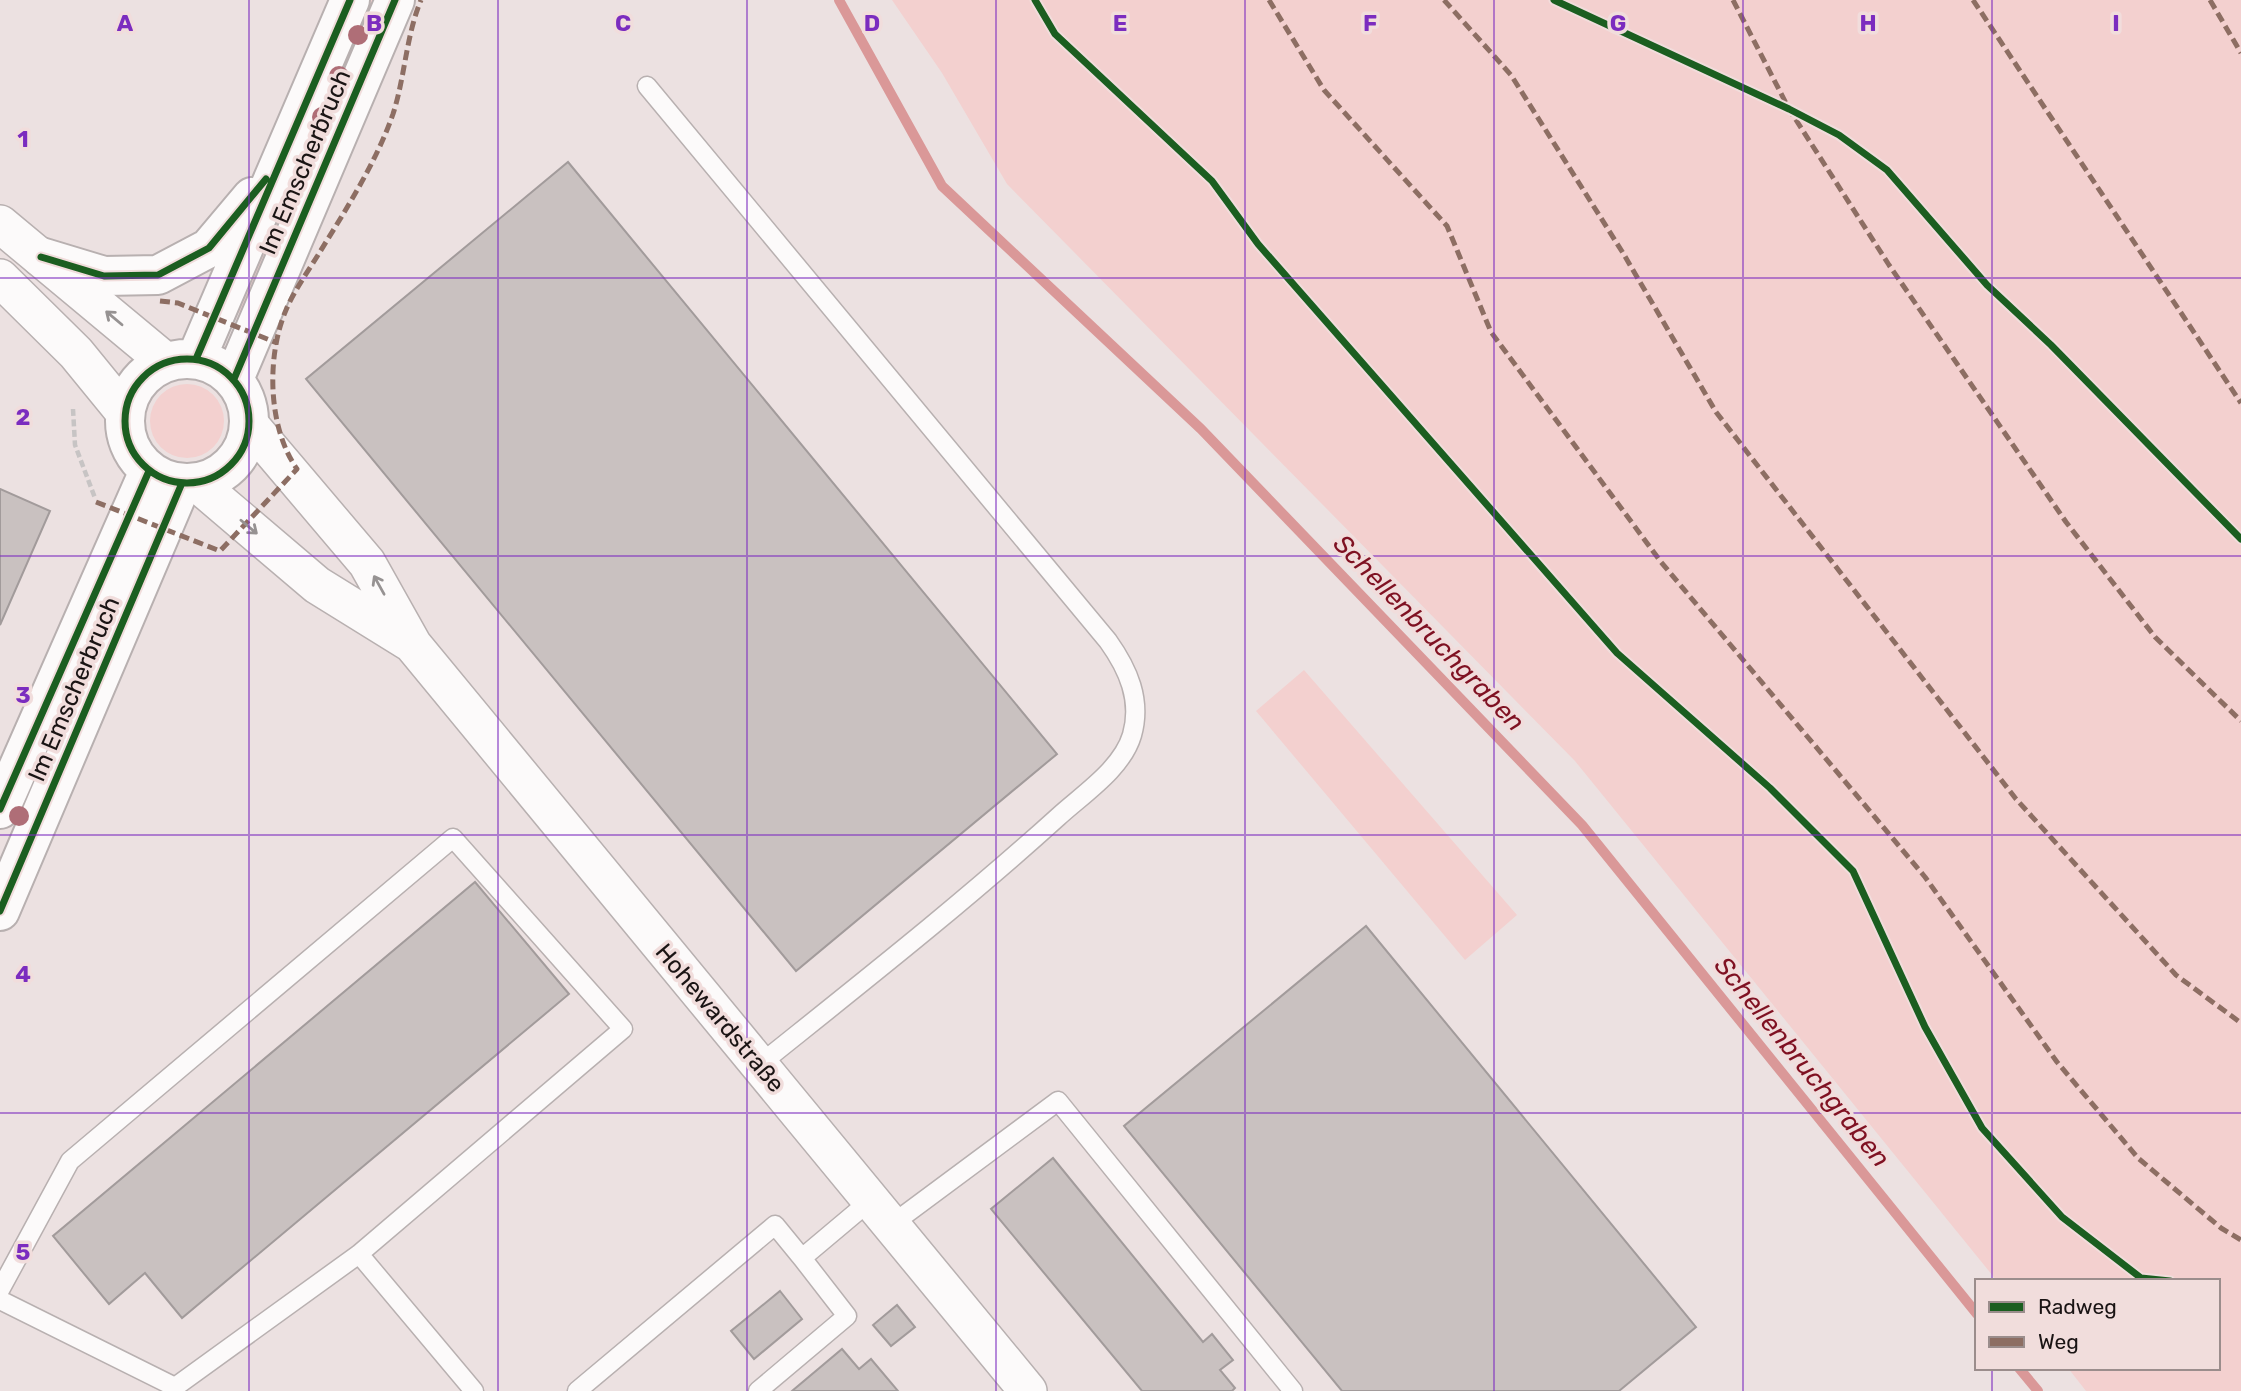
<svg xmlns="http://www.w3.org/2000/svg" width="2241" height="1391" viewBox="0 0 2241 1391" font-family="Rubik,sans-serif">
  <rect width="100%" height="100%" fill="#ece1e1"/>
  <path fill="#f3d0cf" d="M361,0h18l-136,314 -16,-7z
    M892,0h1349v1391h-155l-18,-23h150v-87h-221l-422,-520 -568,-577 -65,-111z
    M150 421a37 37 0 1 1 74 0a37 37 0 1 1-74 0Z
    M1304,670l213,245 -52,45 -209,-249z"/>
  <g fill="none" stroke-linecap="round" stroke-linejoin="round">
    <path stroke="#da9898" stroke-width="10" d="M839,0l103,186 259,243 381,396 395,489
      M2019,1368l19,23"/>
  </g>
  <path fill="#c9c1c0" stroke="#a29b9b" stroke-width="2" d="M568,162l489,592 -261,217 -490,-592z
    M0,489l50,22 -50,114z
    M475,882l94,112 -387,324 -37,-45 -36,31 -56,-68z
    M1366,926l330,401 -77,64h-277l-218,-265z
    M1053,1158l150,184 9,-8 21,26 -13,10 15,18 -3,3h-90l-151,-182z
    M780,1291l22,28 -48,40 -23,-28z
    M897,1305l18,22 -24,19 -18,-21z
    M842,1349l17,20 12,-10 27,32h-106z"/>
  <g fill="none" stroke-linecap="round" stroke-linejoin="round">
    <g stroke="#b8b0b0" stroke-width="21">
      <path id="lane" d="M647,86l461,555c20,28 34,59 24,94 -10,34 -49,59 -74,82 -96,87 -198,167 -299,248
        M891,1225l167,-124 235,290
        M359,1254l115,137
        M0,1290l70,-129 383,-323 170,191 -264,225 -184,133 -175,-87
        M577,1391l198,-166 27,33 69,-58
        M758,1391l89,-75 -45,-58"/>
    </g>
    <g stroke="#b8b0b0" stroke-width="40">
      <path id="street" d="M0,224l166,138
        M0,278l76,75 49,60
        M250,425l117,138 46,82 615,746
        M197,483l120,102 92,57"/>
    </g>
    <g stroke="#b8b0b0" stroke-width="42">
      <path id="secondary" d="M41,257l63,19 54,-1 51,-27 43,-51
        M196,359l154,-359
        M125 421a62 62 0 1 1 124 0a62 62 0 1 1-124 0Z
        M234,379l161,-379
        M0,809l149,-338
        M0,911l182,-428"/>
    </g>
    <path stroke="#c7c4c4" stroke-width="4.5" stroke-dasharray="7 3.5" stroke-linecap="butt" d="M73,409l2,36 20,53"/>
    <use href="#lane" stroke="#fcfafa" stroke-width="18"/>
    <use href="#street" stroke="#fcfafa" stroke-width="37"/>
    <use href="#secondary" stroke="#fcfafa" stroke-width="38"/>
    <path stroke="#8d6e63" stroke-width="5" stroke-dasharray="10 5" stroke-linecap="butt" d="M1269,0l55,90 123,136 44,106 170,230 264,315 132,185 81,96 83,70 20,12
      M1444,0l67,75 112,178 93,159 300,387 160,176 65,48
      M1733,0l56,109 100,156 177,257 89,115 86,84
      M1973,0l268,403
      M2210,0l31,53
      M160,301l18,2 99,40
      M96,502l124,49 77,-82c-29,-41 -31,-112 -11,-159 8,-19 21,-37 32,-55 27,-44 58,-92 75,-141 12,-37 13,-78 28,-114"/>
    <g stroke="#f1dddc" stroke-width="11">
      <path id="cycleway" d="M1035,0l20,34 157,147 46,63 359,409 153,135 83,83 72,156 57,101 80,89 79,61 29,3
        M1554,0l235,109 50,26 48,35 100,115 64,60 190,194
        M41,257l63,19 54,-1 51,-27 57,-69
        M196,359l154,-359
        M125 421a62 62 0 1 1 124 0a62 62 0 1 1-124 0Z
        M234,379l161,-379
        M0,809l149,-338
        M0,911l182,-428"/>
    </g>
    <use href="#cycleway" stroke="#1b5e20" stroke-width="7"/>
  </g>
  <g fill="#af6e77">
    <circle cx="358" cy="35" r="10"/>
    <circle cx="339" cy="76" r="10"/>
    <circle cx="322" cy="117" r="10"/>
    <circle cx="19" cy="816" r="10"/>
  </g>
  <defs><path id="oneway-shaft" d="M-6 0H5M1.5-3L5.5 0L1.5 3" fill="none" stroke-width="1.6" stroke-linecap="round" stroke-linejoin="round" transform="scale(1.75)"/></defs>
  <g stroke="#969292">
    <use href="#oneway-shaft" transform="translate(114 318) rotate(-140)"/>
    <use href="#oneway-shaft" transform="translate(249 527) rotate(40)"/>
    <use href="#oneway-shaft" transform="translate(379 585) rotate(-119)"/>
  </g>
  <path fill="none" stroke="#7b2cbf" stroke-width="2" stroke-opacity="0.55" d="M249,0v1391M498,0v1391M747,0v1391M996,0v1391M1245,0v1391M1494,0v1391M1743,0v1391M1992,0v1281M0,278h2241M0,556h2241M0,835h2241M0,1113h2241M1992,1368v23"/>
  <g text-anchor="middle" dominant-baseline="central" stroke-width="7" stroke-linejoin="round" paint-order="stroke">
    <g font-size="24" fill="#1a1414" stroke="#f1dddc">
      <text transform="translate(305 162) rotate(-67)">Im Emscherbruch</text>
      <text transform="translate(74 689) rotate(-67)">Im Emscherbruch</text>
      <text transform="translate(720 1018) rotate(50)">Hohewardstraße</text>
    </g>
    <g font-size="26" font-style="italic" fill="#7f1122" stroke="#f1dddc">
      <text transform="translate(1429 633) rotate(46)">Schellenbruchgraben</text>
      <text transform="translate(1802 1062) rotate(51)">Schellenbruchgraben</text>
    </g>
  </g>
  <g font-size="23" text-anchor="middle" font-weight="bold" fill="#7b2cbf" stroke="#f1dddc" stroke-width="7" stroke-linejoin="round" paint-order="stroke">
    <text x="125" y="31">A</text>
    <text x="374" y="31">B</text>
    <text x="623" y="31">C</text>
    <text x="872" y="31">D</text>
    <text x="1120" y="31">E</text>
    <text x="1370" y="31">F</text>
    <text x="1618" y="31">G</text>
    <text x="1868" y="31">H</text>
    <text x="2116" y="31">I</text>
    <text x="23" y="147">1</text>
    <text x="23" y="425">2</text>
    <text x="23" y="703">3</text>
    <text x="23" y="982">4</text>
    <text x="23" y="1260">5</text>
  </g>
  <rect x="1975" y="1279" width="245" height="91" fill="#f1dddc" stroke="#9b8d8c" stroke-width="2"/>
  <rect x="1989" y="1302" width="35" height="10" fill="#1b5e20" stroke="#9b8d8c" stroke-width="2"/>
  <text x="2038" y="1314" font-size="21" fill="#1a1414">Radweg</text>
  <rect x="1989" y="1337" width="35" height="10" fill="#8d6e63" stroke="#9b8d8c" stroke-width="2"/>
  <text x="2038" y="1349" font-size="21" fill="#1a1414">Weg</text>
</svg>
